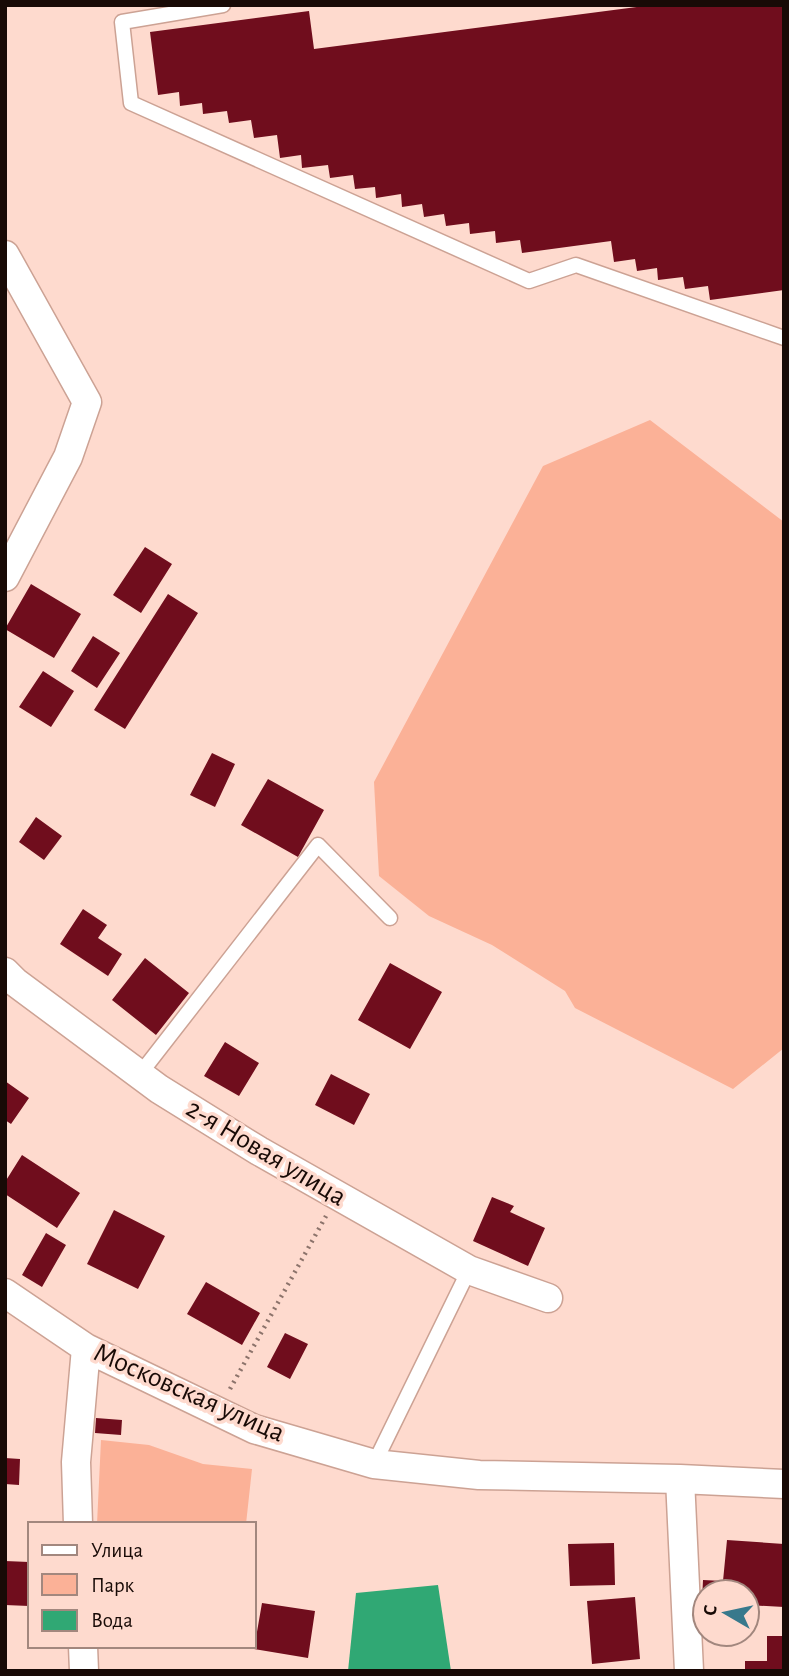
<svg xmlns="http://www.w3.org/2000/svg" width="789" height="1676" viewBox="0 0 789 1676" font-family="'Alegreya Sans',sans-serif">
  <rect width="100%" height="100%" fill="#fedace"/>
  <path fill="#fbb197" d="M650,420l134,102v526l-51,41 -158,-81 -10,-17 -73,-46 -63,-29 -50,-40 -5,-94 169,-316z
    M101,1440l48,5 54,19 49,5 -6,55h-149z"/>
  <path fill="#30a874" d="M438,1585l13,86h-103l8,-78z"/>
  <path fill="#700d1d" d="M652,5h132v285l-74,10 -2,-14 -23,3 -2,-12 -25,3 -1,-12 -20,3 -2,-12 -21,3 -3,-21 -89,12 -2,-13 -24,3 -1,-12 -25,3 -1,-11 -23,3 -2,-12 -20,3 -2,-13 -20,3 -1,-13 -25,4 -1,-11 -20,2 -2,-14 -23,3 -2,-13 -26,3 -1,-13 -21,3 -3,-23 -23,3 -3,-18 -22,3 -2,-12 -24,3 -1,-11 -22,3 -1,-14 -21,3 -8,-63 159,-21 5,38z
    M145,547l27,17 -31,49 -28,-18z
    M31,584l50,30 -27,44 -49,-29z
    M168,594l30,19 -73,116 -31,-19z
    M93,636l27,17 -23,35 -26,-17z
    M43,671l31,20 -23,36 -32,-20z
    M212,753l23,11 -20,43 -25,-12z
    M268,779l56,31 -26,47 -57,-32z
    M36,817l26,19 -18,24 -25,-18z
    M83,909l24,16 -9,13 24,16 -14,22 -48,-32z
    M145,958l44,35 -33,42 -44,-35z
    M390,963l52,29 -32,57 -52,-29z
    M225,1042l34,21 -20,33 -35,-20z
    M331,1074l39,20 -16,31 -39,-20z
    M5,1081l24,17 -18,26 -6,-4z
    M22,1155l58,38 -23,35 -52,-34v-12z
    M492,1197l22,9 -4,6 35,16 -17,38 -55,-25z
    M114,1210l51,26 -27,53 -51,-25z
    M46,1233l20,12 -24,42 -20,-12z
    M206,1282l54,31 -18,32 -55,-31z
    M285,1333l23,11 -18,35 -23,-12z
    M96,1418l26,2 -1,15 -26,-2z
    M5,1458l15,1 -1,26 -14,-1z
    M727,1540l57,4v63l-37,-2v-13h-42v9h-3l1,-21 20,1z
    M614,1543l1,42 -45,1 -2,-42z
    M5,1561l24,1v44l-24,-1z
    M635,1597l5,62 -48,5 -5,-63z
    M262,1603l53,8 -7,47 -54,-9z
    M767,1636h17v35h-39v-10h22z"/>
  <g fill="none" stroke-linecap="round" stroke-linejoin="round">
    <g stroke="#cca294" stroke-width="17">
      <path id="lane" d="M223,5l-101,17 9,81 398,178 47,-16 208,73
        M140,1074l178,-229 72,73
        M374,1464l95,-194"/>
    </g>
    <g stroke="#cca294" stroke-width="31">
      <path id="street" d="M5,255l82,147 -19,55 -63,120
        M5,972l10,10 144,107 100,62 210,119 79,28
        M5,1293l81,55 168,81 120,35 105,11 201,4 104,5
        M680,1479l9,192
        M78,1524l-2,-62 10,-114
        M83,1646l1,25"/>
    </g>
    <path stroke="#8c736b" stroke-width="4.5" stroke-dasharray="2 5" stroke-linecap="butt" d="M230,1389l96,-173"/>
    <use href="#lane" stroke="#fff" stroke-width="14"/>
    <use href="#street" stroke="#fff" stroke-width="28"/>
  </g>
  <g text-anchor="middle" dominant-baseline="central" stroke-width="7" stroke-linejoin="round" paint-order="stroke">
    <g font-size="28" fill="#180a06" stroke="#fedace">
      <text transform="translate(266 1153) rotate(31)">2-я Новая улица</text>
      <text transform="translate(189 1393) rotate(24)">Московская улица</text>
    </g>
  </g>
  <rect width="789" height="1676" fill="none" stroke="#180a06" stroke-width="14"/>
  <rect x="28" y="1522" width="228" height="126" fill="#fedace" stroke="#a2877e" stroke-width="2"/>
  <rect x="42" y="1545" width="35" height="10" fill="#ffffff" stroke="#a2877e" stroke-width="2"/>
  <text x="91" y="1557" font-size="21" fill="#180a06">Улица</text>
  <rect x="42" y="1574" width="35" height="21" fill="#fbb197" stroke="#a2877e" stroke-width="2"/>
  <text x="91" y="1592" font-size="21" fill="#180a06">Парк</text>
  <rect x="42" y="1610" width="35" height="21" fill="#30a874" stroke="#a2877e" stroke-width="2"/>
  <text x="91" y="1627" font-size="21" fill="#180a06">Вода</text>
  <g transform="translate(726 1613) rotate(279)"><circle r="33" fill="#fedace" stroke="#a2877e" stroke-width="2"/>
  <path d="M0-5L12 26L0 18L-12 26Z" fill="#38798c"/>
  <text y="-10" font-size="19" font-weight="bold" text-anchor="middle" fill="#180a06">С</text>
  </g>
</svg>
